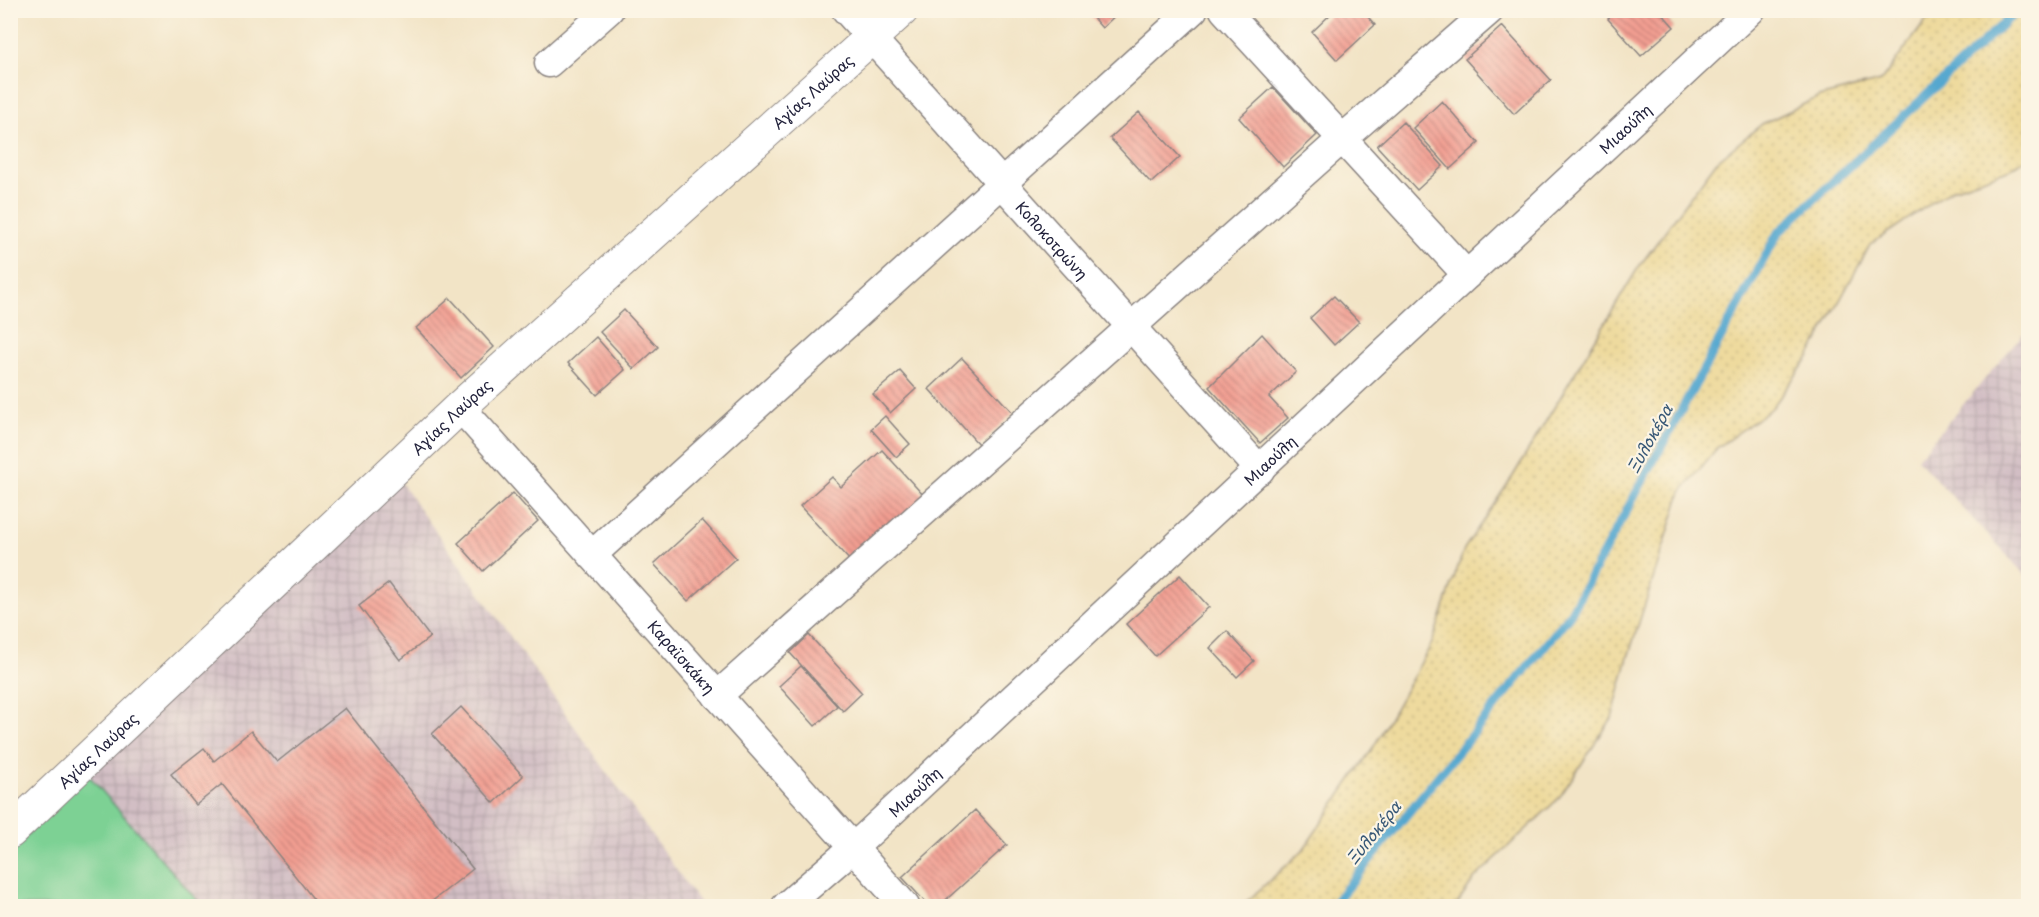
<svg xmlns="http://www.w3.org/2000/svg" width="2039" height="917" viewBox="0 0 2039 917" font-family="'Playpen Sans',sans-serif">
  <defs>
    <pattern id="industrial-grid" width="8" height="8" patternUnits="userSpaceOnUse" patternTransform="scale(1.5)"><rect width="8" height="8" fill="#d2bec4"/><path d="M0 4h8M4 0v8" fill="none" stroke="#b4a3a9"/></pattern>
    <pattern id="sand-dots" width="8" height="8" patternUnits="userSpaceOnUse" patternTransform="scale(1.5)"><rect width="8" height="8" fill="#eeda9e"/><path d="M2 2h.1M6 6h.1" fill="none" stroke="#ccbb89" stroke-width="1.8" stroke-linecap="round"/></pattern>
    <pattern id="building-back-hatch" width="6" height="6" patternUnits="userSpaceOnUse" patternTransform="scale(1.5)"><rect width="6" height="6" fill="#f29e91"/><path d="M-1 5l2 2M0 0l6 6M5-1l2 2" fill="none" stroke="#c48078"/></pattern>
  </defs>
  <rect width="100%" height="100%" fill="#fcf5e5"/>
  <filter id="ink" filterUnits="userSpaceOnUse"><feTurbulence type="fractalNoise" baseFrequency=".0167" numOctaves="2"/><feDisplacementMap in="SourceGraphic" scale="12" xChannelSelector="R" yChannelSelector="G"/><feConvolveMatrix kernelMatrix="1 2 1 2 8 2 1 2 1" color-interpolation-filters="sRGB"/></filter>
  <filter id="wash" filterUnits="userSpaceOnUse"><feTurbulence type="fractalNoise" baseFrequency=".008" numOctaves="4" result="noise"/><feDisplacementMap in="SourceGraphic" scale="24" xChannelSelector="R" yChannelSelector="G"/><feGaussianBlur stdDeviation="1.35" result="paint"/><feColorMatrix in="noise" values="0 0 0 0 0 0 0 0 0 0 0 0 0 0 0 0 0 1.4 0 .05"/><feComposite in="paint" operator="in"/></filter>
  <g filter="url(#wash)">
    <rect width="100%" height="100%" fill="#f2e4c6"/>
    <path fill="url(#industrial-grid)" d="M2028,328v250l-111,-119z
      M397,477l305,429h-500l-118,-136z"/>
    <path fill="#7dd194" stroke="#507a68" stroke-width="1.5" d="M84,770l118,136h-191v-53z"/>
    <path fill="url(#sand-dots)" stroke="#887e6c" stroke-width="1.5" d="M1933,11h95v147l-17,11 -59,20 -82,56 -61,112 -37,51 -55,40 -36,44 -53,165 -16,61 -53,80 -84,80 -19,28h-214l61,-56 71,-104 58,-103 32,-94 49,-73 125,-208 78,-106 46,-38 57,-27 62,-16z"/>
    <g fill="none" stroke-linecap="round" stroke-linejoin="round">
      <path stroke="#54a7cf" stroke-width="9" d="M1332,906l237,-290 209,-383 240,-223"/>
    </g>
    <g id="blocks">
      <path fill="url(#building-back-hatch)" d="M1086,10h35l-19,18z
        M1335,10h27l13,15 -38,35 -25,-28z
        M1616,10h43l15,17 -33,29 -33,-37z
        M1502,26l49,54 -37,34 -49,-55z
        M1273,87l44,48 -34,32 -44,-49z
        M1442,101l37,42 -29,26 -37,-41z
        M1139,112l41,45 -29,26 -41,-45z
        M1403,122l40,44 -26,24 -40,-44z
        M1334,296l25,26 -25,23 -24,-27z
        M450,298l44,49 -33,31 -45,-50z
        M624,310l34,37 -24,22 -34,-37z
        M1262,334l34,38 -27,25 19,21 -28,25 -51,-56z
        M596,337l29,33 -28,25 -29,-32z
        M962,358l51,55 -34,32 -50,-56z
        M900,371l16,18 -26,24 -17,-19z
        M885,416l25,28 -14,13 -25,-28z
        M882,450l43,47 -73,66 -52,-57 32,-29 9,10z
        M513,493l25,28 -55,50 -25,-28z
        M702,520l34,38 -48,43 -34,-37z
        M1180,575l29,32 -54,49 -29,-32z
        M389,583l41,54 -30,23 -41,-54z
        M1227,631l27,30 -17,16 -27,-29z
        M809,635l53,58 -19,18 -53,-58z
        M801,666l36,40 -22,20 -36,-40z
        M461,707l62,69 -29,27 -62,-69z
        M345,708l128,161 -47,37h-107l-97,-122 -26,21 -25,-31 33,-26 10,13 37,-30 26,31z
        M975,810l32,35 -68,61h-10l-27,-29z"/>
    </g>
  </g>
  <g filter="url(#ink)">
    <use href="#blocks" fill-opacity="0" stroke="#8a8380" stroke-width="1.5"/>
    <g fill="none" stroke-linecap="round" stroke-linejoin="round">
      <g stroke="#8a8380" stroke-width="31">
        <g id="minor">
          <path id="s1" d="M846,10l414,460"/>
          <path d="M1224,10l243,265"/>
          <path d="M549,63l60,-53"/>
          <path id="s2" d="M460,407l445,499"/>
          <path d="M592,555l601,-545"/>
          <path d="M717,696l625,-557 148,-129"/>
          <path id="s3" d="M786,906l67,-58 898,-838"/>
        </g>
      </g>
      <g stroke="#8a8380" stroke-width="35">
        <g id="tertiary">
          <path id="s4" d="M10,832l450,-425 442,-397"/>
        </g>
      </g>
      <use href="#minor" stroke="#fff" stroke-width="28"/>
      <use href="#tertiary" stroke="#fff" stroke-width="33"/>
    </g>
  </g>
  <g text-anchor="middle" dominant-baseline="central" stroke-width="4.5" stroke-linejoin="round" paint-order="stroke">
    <g font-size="15" fill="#22223b" stroke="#fcf5e5">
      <text stroke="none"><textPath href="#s4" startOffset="1092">Αγίας Λαύρας</textPath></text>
      <text stroke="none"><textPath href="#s3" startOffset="1144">Μιαούλη</textPath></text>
      <text stroke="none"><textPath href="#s1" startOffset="309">Κολοκοτρώνη</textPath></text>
      <text stroke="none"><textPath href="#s4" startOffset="606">Αγίας Λαύρας</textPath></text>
      <text stroke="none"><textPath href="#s3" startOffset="658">Μιαούλη</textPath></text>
      <text stroke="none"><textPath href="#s2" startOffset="334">Καραϊσκάκη</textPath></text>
      <text stroke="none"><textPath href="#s4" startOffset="120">Αγίας Λαύρας</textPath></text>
      <text stroke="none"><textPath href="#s3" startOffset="172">Μιαούλη</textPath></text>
    </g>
    <g font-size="16" font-style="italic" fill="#365776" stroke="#fcf5e5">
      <text transform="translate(1649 438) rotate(-61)">Ξυλοκέρα</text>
      <text transform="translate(1373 832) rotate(-51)">Ξυλοκέρα</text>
    </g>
  </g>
  <rect width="2039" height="917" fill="none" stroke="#fcf5e5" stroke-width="36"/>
</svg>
